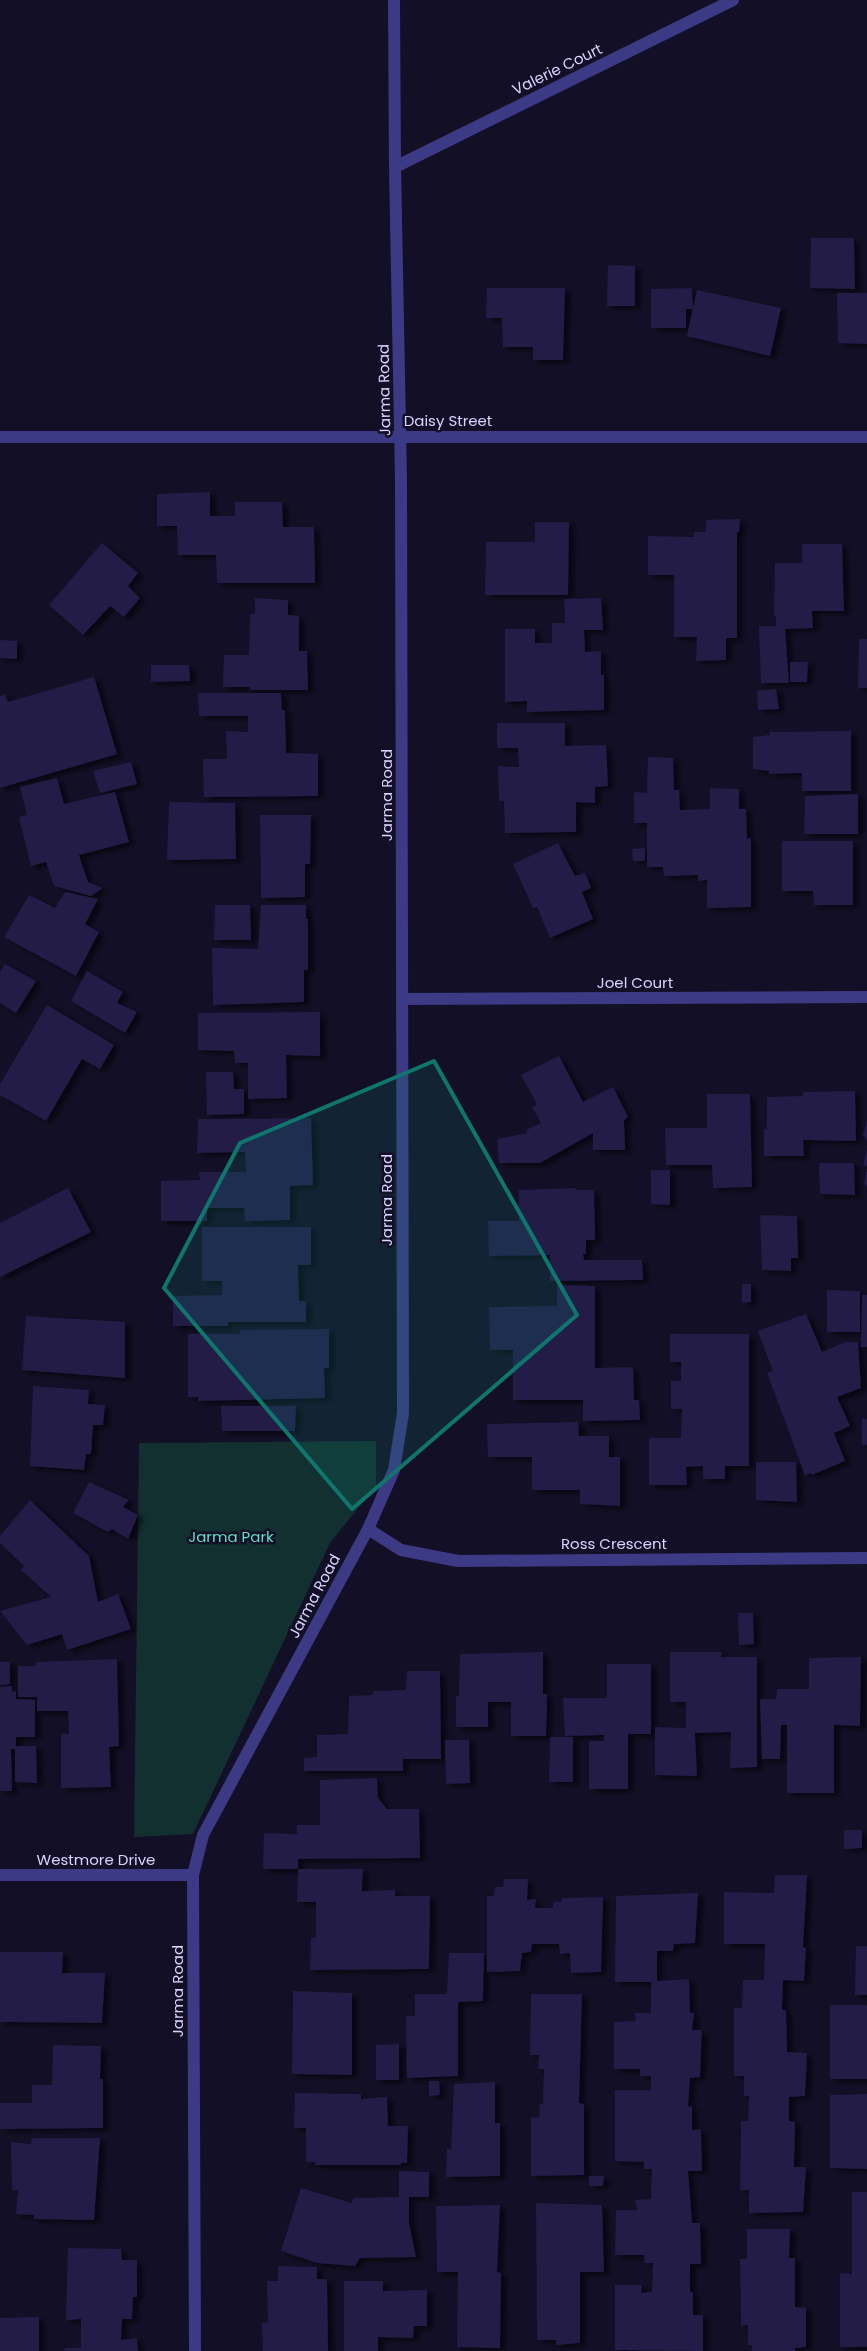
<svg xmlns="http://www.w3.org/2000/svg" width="867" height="2351" viewBox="0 0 867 2351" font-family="Poppins,sans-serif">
  <defs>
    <filter id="shadow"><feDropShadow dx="5.5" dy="3" stdDeviation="2.5" flood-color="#0009"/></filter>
  </defs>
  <rect width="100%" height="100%" fill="#130f26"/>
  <path fill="#12302f" d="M376,1441v45l-46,57 -137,291 -59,3 5,-394z"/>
  <path fill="#241b47" filter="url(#shadow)" d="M811,238h43l1,51 -45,-1z
    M608,265l27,1v40h-28z
    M487,288h78l-2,72h-30v-13h-30l-1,-29h-16z
    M692,288l1,21h-7v19h-35v-39z
    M697,290l84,18 -11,48 -83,-20z
    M837,293h30v51l-29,-1z
    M210,492v24h25v-14h47l1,25h31l1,56h-98l-1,-28h-38l-1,-29h-20v-32z
    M740,519l-1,13h-2v106h-11v22l-30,1 1,-24h-23v-62h-26v-39l46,1v-5h12v-12z
    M535,522h34l-1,73h-83l1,-53h49z
    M102,543l36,30 -10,13 12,12 -16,19 -14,-11 -27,29 -34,-30z
    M802,544h40l2,67h-32l1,17 -28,1 4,54h-28l-2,-57h17v-10h-2l1,-53h27z
    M255,598l33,2v15l11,1v35h8l1,39h-58v-3h-27l1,-32h25l1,-41h5z
    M601,598l2,32h-19l1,22 16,-1v24h3v35l-77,2v-11l-22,1v-73h30v14h17v-20h13l-1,-24z
    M859,639h8v49h-9z
    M0,640l17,1v18l-17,-1z
    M790,662h18l-1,20h-17z
    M151,665h38l1,16 -39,1z
    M94,677l23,77 -117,34v-92l5,-2 3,8z
    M776,689l3,20 -21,1 -1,-19z
    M198,693h83l1,17h3l1,43 32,1v42l-114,1 -1,-38h24l-1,-28 22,1v-16h-49z
    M497,723h68v23l41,-1 2,41 -13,1v16l-19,-1v30l-71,1 -1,-32h-5l-1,-35 21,1 -1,-19h-21z
    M851,731v60h-49v-18l-33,1v-3l-16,-2v-32l17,-2v-3z
    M648,757l25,1 1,32h5l1,20 30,-1v-21l29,1v20h7l1,30 4,-1v69l-44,1v-28l-9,1v-6l-34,1 -1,-9h-16v-44h-13v-31l13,1z
    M131,762l6,22 -37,9 -7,-22z
    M57,778l7,26 51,-12 14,50 -50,13 9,27 15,6 -12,8 -37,-10 -8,-24 -15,4 -12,-49 8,-2 -7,-28z
    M858,794v40h-54l1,-38z
    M169,802l66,1 1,56 -69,1z
    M260,815h51l-1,49h-5v33l-44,1z
    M782,841h71v64h-39l-1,-14h-31z
    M558,843l17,33 10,-3 6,15 -9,4 11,27 -43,19 -13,-31 -4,1 -20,-44z
    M645,848v13h-12l-1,-12z
    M65,892l33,7 -13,25 14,8 -23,44 -72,-39 25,-42 26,13z
    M215,905h35l1,35h-37z
    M261,905h45v14h2v51h-4v32l-91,3 -1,-57 46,1z
    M5,964l31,17 -20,32 -16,-10v-31z
    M87,971l36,21 -6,11 20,9 -12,21 -54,-32z
    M47,1005l67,40 -14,24 -18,-10 -36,62 -46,-26v-11z
    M320,1012v44l-34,-1 1,43 -39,1v-36h-13l-1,-12 -36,-1v-37z
    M559,1056l24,46 30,-15 15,30 -4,3 1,30h-32v-17l-53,30h-41l-2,-24 30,-6 -1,-3 15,-7 -9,-16 5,-3 -16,-29z
    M206,1072h27l1,17h10v25l-37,1z
    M855,1091l1,50 -53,-1 1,16h-40v-27h3v-32l36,-1v-4z
    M707,1094h43l2,93 -39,1 -1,-23h-46l-1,-37h42z
    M311,1118l2,67 -23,1v34l-45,1 -1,-13h-37v13h-46v-40l39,-1 -1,-8h47l-1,-20 -48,1 1,-34z
    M867,1120v21l-4,-6z
    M867,1150v16l-4,-1z
    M819,1163h35l1,32 -35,-1z
    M651,1170h19v35l-19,-1z
    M866,1172h1v15l-3,-4z
    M68,1188l23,44 -91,45v-54z
    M576,1188l1,2h17l1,50h-9v14h-3l1,6h58l1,20 -93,1v-26l-61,1 -1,-35h31v-31z
    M760,1215l37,1 1,42h-7v13l-29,-1z
    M202,1227h109v38h-13l1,36h7v21h-78v4h-55v-30l49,-1v-14h-20z
    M742,1284h9v18l-9,1z
    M557,1285l38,1v82l38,-1 1,33h5l1,20 -57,1v-21h-70v-50h-23l-1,-43 68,-1z
    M827,1290l33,1v41h-33z
    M862,1295h5v52h-6z
    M806,1314l16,38 23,-10h13l3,46 -24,9 13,29 -16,7 11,28 -33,14 -1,-2 -6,2 -38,-102 6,-2 -15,-40z
    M26,1316l99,6v56l-103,-8z
    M329,1329v39h-5l1,30 -127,3v-4h-10v-63h52v-4z
    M670,1334h79v132h-24v13h-22v-13l-17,1 1,18h-38v-47h32l1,-29h-11v-28h10v-19h-11z
    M33,1386l56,4 -1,14 17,1 -2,20h-10l-2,29h-5l-2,16 -54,-4z
    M221,1406h75l-1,25h-73z
    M862,1418l5,1v26h-5z
    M578,1422l1,14h30v21h11v49l-40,-2v-14h-48v-33h-44l-1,-33z
    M756,1462h40l1,40 -41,-2z
    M89,1482l40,18 -6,7 15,8 -10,24 -16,-10 -4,3 -35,-19z
    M30,1500l59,56 9,46 20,-8 13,35 -64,21 -5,-16 -35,11 -27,-34 51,-14 -30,-27 3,-4 -24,-23v-7z
    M738,1613h15l1,31 -15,1z
    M543,1652v42h4l-1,42h-35v-34h-23v25h-32v-31h3l1,-42z
    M670,1652h52l-1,5h36v110l-27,1 1,-36 -36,1 2,43 -42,-1v-48l31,1v-26h-16z
    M861,1657l-1,69 -26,-1v68h-47v-68h-6l-1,34h-18l-2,-60h16l1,-10h32v-31z
    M117,1659l2,87 -10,1 2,40 -50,1v-54h8l-1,-23h-31v-14h-19v-31h18v-4z
    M0,1662h10v22l-10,1z
    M607,1664h44v70h-23v55h-39v-48h15v-6l-39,1 -2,-38h44z
    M407,1671h33l1,88h-38v12h-99v-13l13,-1v-22l31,-1 1,-38 24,-1v-4l33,-1z
    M12,1686v6l4,-1v8l19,1v37h-19v9h20l1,37 -22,-1v-33h-4l1,42h-12v-104z
    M550,1737h23v45h-24z
    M445,1740h24l1,43 -24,1z
    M377,1778l1,20 9,11h32l1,49 -122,1v10h-35l1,-36 33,1v-9h23v-45z
    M844,1830h18v18l-18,1z
    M298,1869h65l-1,22 33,-1v6h35l-1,73 -119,1 1,-32h5v-36h-19z
    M775,1875h32l-4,72 3,1 -2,33 -21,-1 -1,30h4l1,42 20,1 -2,43 -16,1v24l6,1 -1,45h12l-3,45 -54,1v-23h-9l1,-69h7l1,-25h-5v-20h-10v-68h8l1,-28h21l1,-36h-41v-52l50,1z
    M504,1879h24l-1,21 9,-1 -1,9h18v-6h8l1,-4 41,-1 -2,75 -30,1 -1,-20 -10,1 -1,-10h-27l-1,8 -9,1 -2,18 -33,1v-76h7l1,-9h8z
    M698,1893l-3,50 -21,1 -1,7h-16v30l32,-2 1,34h4l-2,17h10l-2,47 -10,1 -2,29 4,-1v24l9,-1 1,42h-14l4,52h8l1,41h-11v28h3v23h10v36l-88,-1v-65h27l-1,8 11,-1 1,-29h-8l-1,-8h-29l1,-45h21l-2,-10 16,-1 1,-30h-8v-7l-29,-1v-71h36v-14h-11v-7h-26v-47l22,-1 -1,-8h16v-31h-36l1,-86z
    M856,1946h11v49h-12z
    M0,1952h63l-1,21h43l-3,50 -102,-1z
    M449,1953h35l-1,48 -25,1v74l-51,2 -1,-62h9v-22h32z
    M293,1991l59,2v82l-60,-1z
    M531,1994h51l-3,109 5,1v71l-53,1v-58l8,-1 1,-13h3l1,-35h-6l1,-14h-9z
    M830,2005h37v74h-37z
    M399,2044v36h-23v-35z
    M53,2045l48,1 -1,33h3v49l-103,1v-26h32v-18h20z
    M429,2081h10l1,14 -11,1z
    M495,2082v41h5v53l-54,1 1,-28h4l3,-65z
    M295,2093l66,1v5l26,-2 1,29h20l-1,37h-6v2h-86v-3h-9v-34h-12z
    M867,2094v75l-37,-1v-73z
    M32,2138h68l-6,82 -60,-1v-4l-18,-1 2,-24h-6l-1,-48 20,2z
    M399,2171l30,1v25h-20v26l7,34 -56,1 -5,8 -38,-3 -36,-12 20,-63 51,15 1,-5 46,-1z
    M589,2176h15l-1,10h-14z
    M852,2192h15v155h-27v-74l12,1z
    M536,2203l66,2 2,67h-24v71l-24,2v-5h-19z
    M500,2205l-3,67 4,1 -1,75 -43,-1 1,-75h-21l-1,-66z
    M747,2229h43l-1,29h6v49l11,1v39l-11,1v3h-43v-6h-4v-20l-7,1 -1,-67h7z
    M68,2248l53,1 1,11h15v37h-4l-1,22h-10l-1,21 16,-2 1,13h-74l1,-3h16v-29l-15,1z
    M278,2266l39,1v12h10l1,72h-65l-1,-28 6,-1 -1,-41h11z
    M344,2281h39v10l44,-1v36h-13l-1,12 -35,-1v14h-34z
    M39,2317v34h-39v-33z"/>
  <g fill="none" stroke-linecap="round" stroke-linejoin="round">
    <path stroke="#3d3a85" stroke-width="12" d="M395,167l338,-167
      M0,437h867
      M402,999l465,-2
      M368,1529l33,21 57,11 409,-3
      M0,1875h193
      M195,2351l-2,-476 10,-40 165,-306 26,-59 9,-57 -2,-934 -6,-312 -1,-167"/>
  </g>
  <path fill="#0f766e" fill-opacity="0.2" stroke="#0f766e" stroke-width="4" stroke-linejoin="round" d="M434,1061l143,254 -225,194 -188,-221 76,-145z"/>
  <g text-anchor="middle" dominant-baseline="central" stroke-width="5" stroke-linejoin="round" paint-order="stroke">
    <g font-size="15" fill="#d9d4ff" stroke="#130f26">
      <text transform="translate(557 69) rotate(-26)">Valerie Court</text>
      <text transform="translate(384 390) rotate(-91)">Jarma Road</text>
      <text x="448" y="420">Daisy Street</text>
      <text transform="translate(386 795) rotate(-90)">Jarma Road</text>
      <text x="635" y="982">Joel Court</text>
      <text transform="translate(386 1200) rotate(-90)">Jarma Road</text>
      <text x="614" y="1543">Ross Crescent</text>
      <text transform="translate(314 1596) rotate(-62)">Jarma Road</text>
      <text x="96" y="1859">Westmore Drive</text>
      <text transform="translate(177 1991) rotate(-90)">Jarma Road</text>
    </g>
    <g font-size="15" fill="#5fe0c0" stroke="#130f26">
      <text x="231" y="1536">Jarma Park</text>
    </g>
  </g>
</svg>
